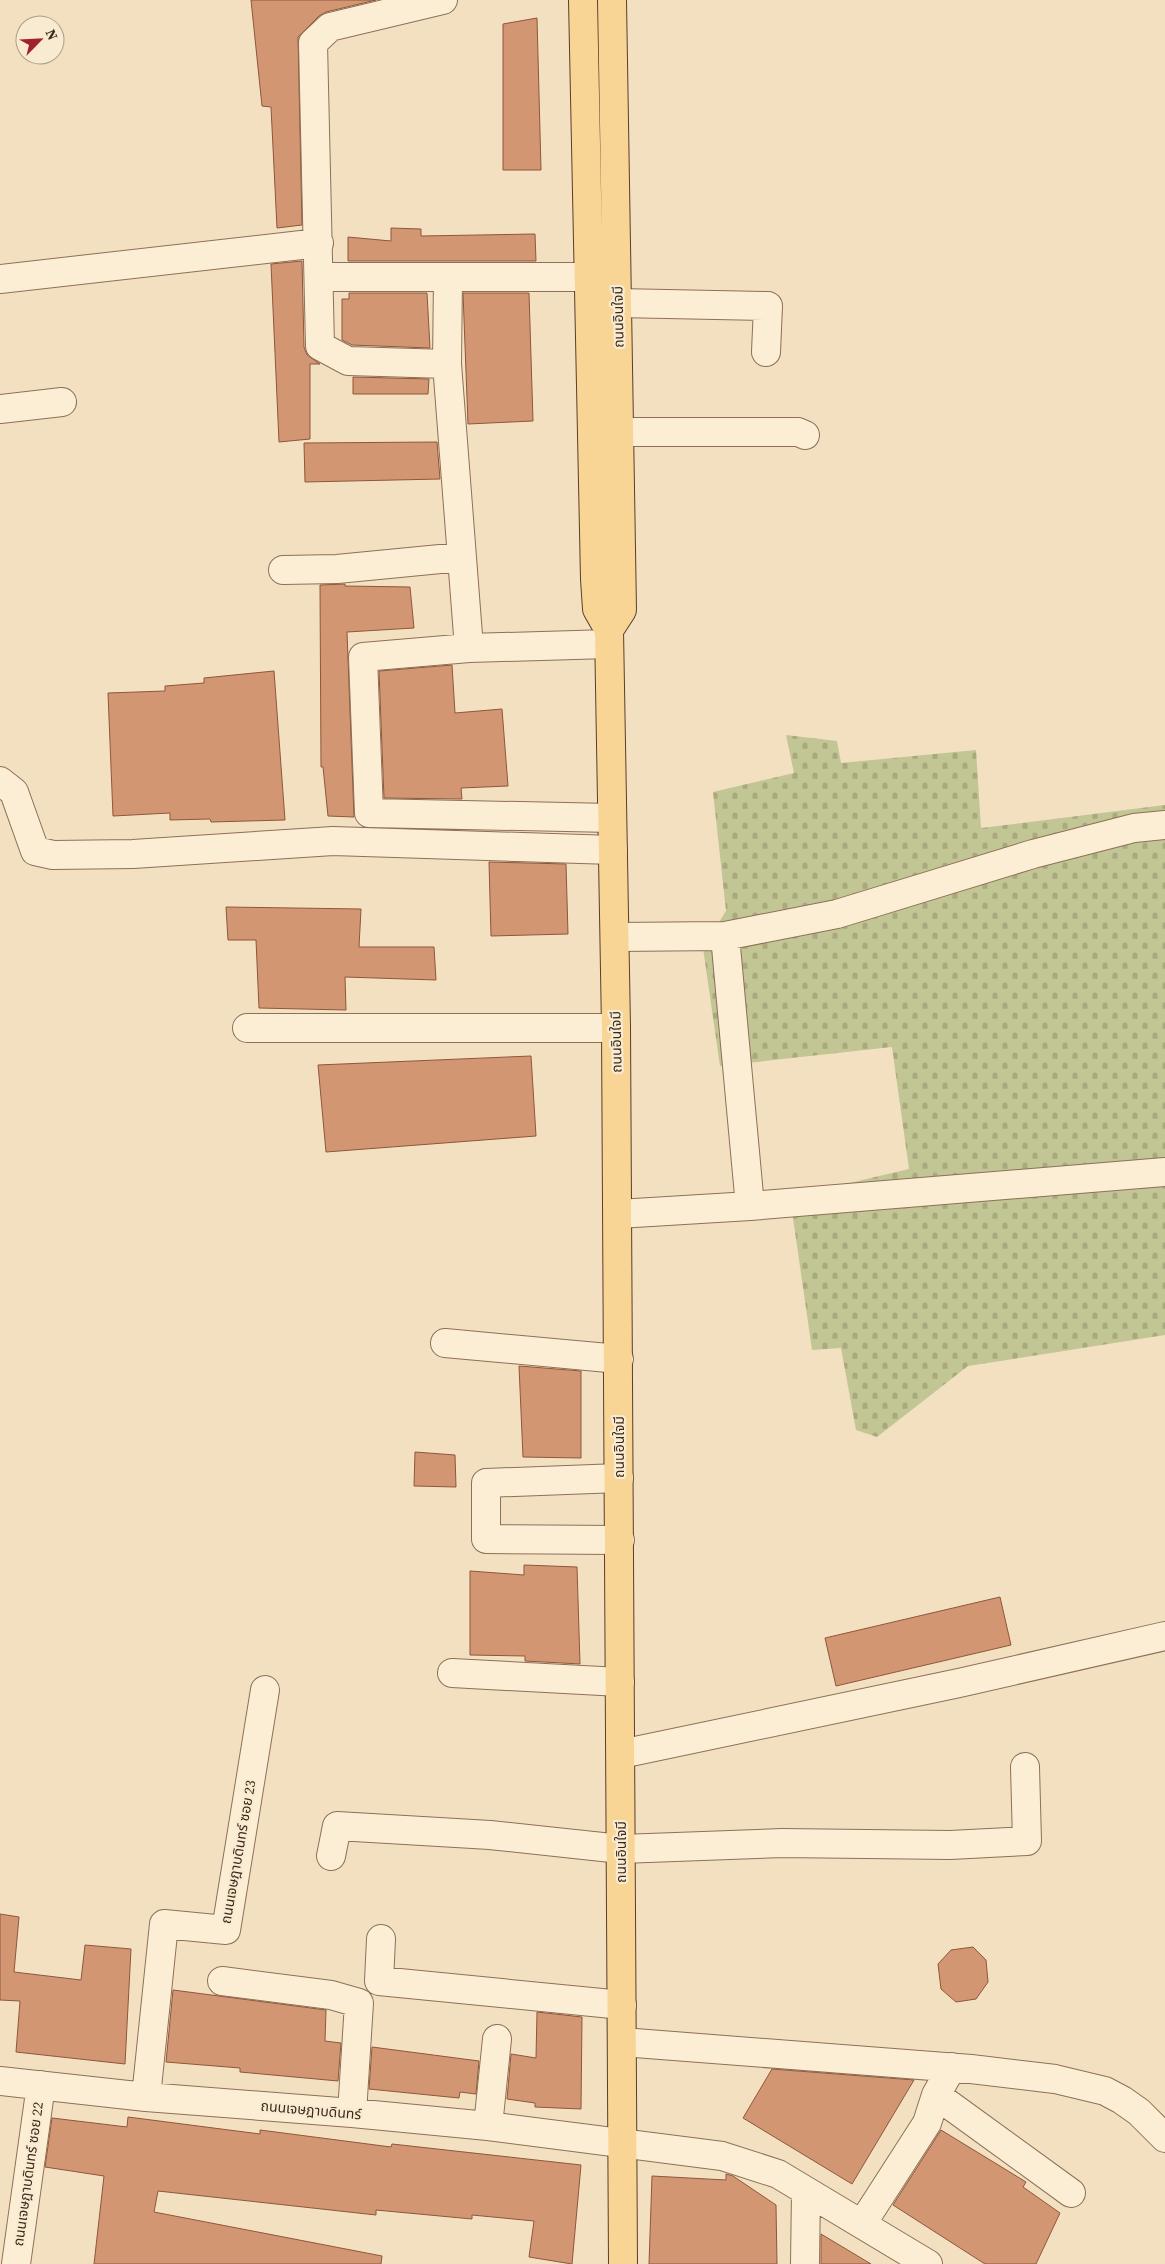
<svg xmlns="http://www.w3.org/2000/svg" width="1165" height="2264" viewBox="0 0 1165 2264" font-family="'Source Serif 4','Noto Sans Thai',serif">
  <defs>
    <pattern id="cemetery-stones" width="16" height="16" patternUnits="userSpaceOnUse" patternTransform="scale(1.25)"><rect width="16" height="16" fill="#c2c594"/><path d="M2 7V4a2 2 0 0 1 4 0v3zM10 15v-3a2 2 0 0 1 4 0v3z" fill="#a8a97f"/></pattern>
  </defs>
  <rect width="100%" height="100%" fill="#f2e0c1"/>
  <path fill="url(#cemetery-stones)" d="M786,735l51,6 4,22 135,-13 5,78 184,-23v530l-197,31 -91,71 -21,-7 -15,-82 -29,2 -22,-153 119,-28 -17,-122 -172,19 -17,-118 23,-37 -13,-119 81,-19z"/>
  <path fill="#d39673" stroke="#8e573a" d="M251,0h125l-50,12 -7,4 -21,21 4,188 -25,3 -6,-121 -9,-1z
    M537,18l4,152h-38v-146z
    M391,228l30,1v7l114,-2 1,27h-188v-24l43,4z
    M302,261l2,86 3,8 13,9h-10v75l-31,3 -8,-178z
    M349,293h78l3,55 -78,-3 -10,-5v-41h7z
    M463,293h66l4,128 -65,3z
    M353,377l76,2 -1,15h-75z
    M437,442l3,37 -135,3 -1,-39z
    M345,584v2l65,1 4,41 -67,4 7,185 -26,-1 -5,-49h-2l-1,-182z
    M452,665l3,48 47,-4 6,77 -47,2 1,11 -78,-1 -5,-127z
    M274,671l11,149 -74,2 -1,-3 -40,1v-7l-57,3 -5,-123 57,-2v-5l39,-3v-5z
    M489,862l77,2 2,70 -77,2z
    M226,907l135,2 -2,38h75l2,33 -91,-3 1,33 -87,-2 -3,-68h-28z
    M531,1056l5,80 -210,16 -8,-87z
    M519,1366l62,5v87l-58,-1z
    M415,1452l40,3 1,32 -42,-1z
    M524,1565l53,2 3,97 -55,-3v-5l-55,-1v-84l54,4z
    M1000,1597l11,48 -175,41 -11,-48z
    M0,1914l19,3 -5,55 67,8 4,-35 46,4 -6,115 -109,-12 4,-51 -20,-1z
    M973,1947l13,13 2,22 -12,17 -20,3 -15,-13 -3,-25 13,-14z
    M173,1990l153,20 -1,31 16,2 -3,38 -98,-9v-4l-74,-6z
    M537,2012l45,5 -1,92 -46,-2v-4l-28,-4 4,-45 25,4z
    M372,2047l107,14 -3,33 -16,-2 -1,6 -90,-9z
    M772,2069l142,11 -62,104 -109,-66z
    M128,2117l132,17v-4l131,17 1,-3 189,21 -9,99 -43,-7 5,-36 -62,-6v4l-96,-9v5l-218,-24 -4,21 228,44 -1,8h-287l10,-88 -59,-9 7,-49 75,9z
    M941,2130l85,52 -3,5 37,26 -24,51h-51l-92,-59z
    M726,2174l7,2 43,29 1,59h-128l3,-88 74,4z
    M821,2234l50,30h-50z"/>
  <g fill="none" stroke-linecap="round" stroke-linejoin="round">
    <g stroke="#8d7057" stroke-width="30">
      <path id="minor" d="M443,0l-113,27 -17,16 7,303 28,15 99,3
        M319,277h270
        M448,278l-1,86 22,284 140,-4
        M0,279l319,-36
        M618,303l150,3 -2,46
        M0,409l62,-7
        M620,432h178l7,3
        M283,570l54,-1 124,-12
        M469,648l-106,9 6,156 243,5
        M0,781l14,11 21,59 18,4 80,-1 200,-13 280,9
        M725,936l25,270 415,-34
        M615,937l110,-1 112,-22 196,-60 101,-26 31,-3
        M247,1028h369
        M618,1214l132,-8
        M445,1343l174,16
        M619,1478l-133,5v56l134,1
        M452,1673l168,9
        M621,1754l338,-71 206,-47
        M331,1856l6,-30 153,9 131,14 161,-6 168,2 77,-4 -2,-74
        M381,1939l-2,42 243,24
        M222,1981l109,14 28,8 -7,110
        M622,2042l349,27 84,10 50,12 17,9 17,12 26,26
        M0,2081l146,16 206,16 136,13 234,30 56,18 150,90
        M936,2095l135,98
        M146,2097l18,-173 62,6 39,-240
        M488,2126l9,-87
        M862,2224l65,-101 9,-28 16,-28
        M16,2264l25,-179
        M805,2264l1,-73"/>
    </g>
    <g stroke="#5a3e2b" stroke-width="30">
      <path id="major" d="M583,0l12,579 2,30 12,21 7,398 7,1236
        M609,630l13,-20 -10,-610"/>
    </g>
    <use href="#minor" stroke="#fceed5" stroke-width="28"/>
    <use href="#major" stroke="#f8d495" stroke-width="28"/>
  </g>
  <g text-anchor="middle" dominant-baseline="central" stroke-width="4.5" stroke-linejoin="round" paint-order="stroke">
    <g font-size="14" fill="#3b291c" stroke="#f8ebd1">
      <text transform="translate(618 317) rotate(-91)">ถนนอินใจมี</text>
      <text transform="translate(616 1042) rotate(-91)">ถนนอินใจมี</text>
      <text transform="translate(619 1447) rotate(-90)">ถนนอินใจมี</text>
      <text transform="translate(238 1852) rotate(-80)">ถนนเจษฎาบดินทร์ ซอย 23</text>
      <text transform="translate(621 1852) rotate(-90)">ถนนอินใจมี</text>
      <text transform="translate(311 2110) rotate(5)">ถนนเจษฎาบดินทร์</text>
      <text transform="translate(28 2174) rotate(-82)">ถนนเจษฎาบดินทร์ ซอย 22</text>
    </g>
  </g>
  <g transform="translate(40 40) rotate(66)"><circle r="24" fill="#f8ebd1" stroke="#ac9d89"/>
  <path d="M0-4L9 19L0 12L-9 19Z" fill="#a1222a"/>
  <text y="-8" font-size="14" font-weight="bold" text-anchor="middle" fill="#3b291c">N</text>
  </g>
</svg>
